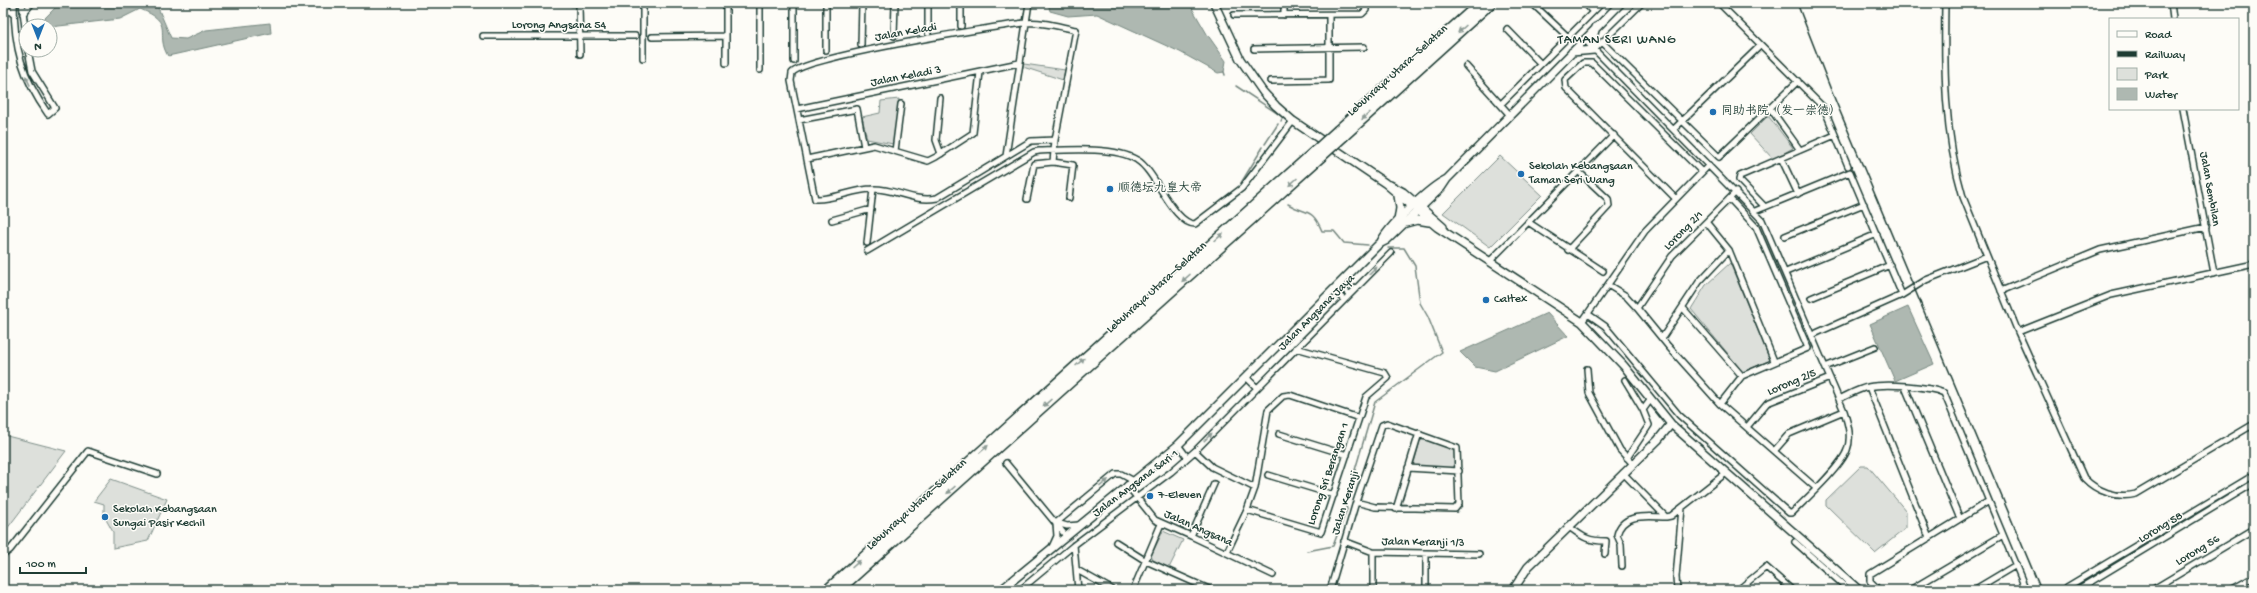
<svg xmlns="http://www.w3.org/2000/svg" width="2257" height="593" viewBox="0 0 2257 593" font-family="'Gochi Hand','LXGW WenKai TC',sans-serif">
  <rect width="100%" height="100%" fill="#fdfcf7"/>
  <filter id="ink" filterUnits="userSpaceOnUse"><feTurbulence type="fractalNoise" baseFrequency=".025" numOctaves="2"/><feDisplacementMap in="SourceGraphic" scale="8" xChannelSelector="R" yChannelSelector="G"/><feConvolveMatrix kernelMatrix="1 2 1 2 8 2 1 2 1" color-interpolation-filters="sRGB"/></filter>
  <g filter="url(#ink)">
    <path fill="#dde0db" stroke="#7e8e88" d="M1024,64l41,6 -2,10 -40,-13z
      M899,99l-6,45 -26,-5 -5,-22 18,-4 1,-12z
      M1767,117h2l24,31 -20,11 -23,-25z
      M1500,156l42,39 -52,52 -47,-34z
      M1730,263l40,97 -27,12 -52,-63 15,-24z
      M3,435l63,16 -63,83z
      M1426,439l23,7 6,6v12l-5,4h-35l-1,-5 6,-22z
      M1861,466h7l38,45v17l-31,25 -49,-48v-5z
      M111,479l56,20 -19,42 -35,7v-16l-9,-16v-12l-10,-3z
      M1163,531l20,9 -14,28 -16,-8 -2,-4z"/>
    <path fill="#aeb8b1" stroke="#75877f" d="M89,3h67l15,35 15,1 20,-9 64,-7 1,10 -103,23c-14,-23 8,-33 -28,-47l-20,10 -70,8 -6,-1 -3,-4 15,-15z
      M1048,3h141l18,31 19,27 -2,11 -6,1 -38,-21 -83,-38 -29,2 -18,-5z
      M1908,307l26,57 -39,17 -25,-57z
      M1547,313l21,23 -73,35 -20,-4 -15,-15z"/>
    <g fill="none" stroke-linecap="round" stroke-linejoin="round">
      <path stroke="#75877f" stroke-width="1.5" d="M1224,72l1,3
        M1236,86l47,31 -2,4
        M1265,144l13,-20
        M1243,183h-2l22,-36
        M1288,204c18,11 24,3 34,27h12l10,12 24,2
        M1307,551l26,-5 14,-37 -2,-5 30,-102 67,-50 -14,-35 -8,-14 -5,-37 -11,-18h-16"/>
      <g stroke="#1f3d34" stroke-width="8">
        <path id="street" d="M14,3c0,45 8,74 34,111l7,-6 -23,-37 -4,-21
          M22,3l4,33
          M573,3h8
          M579,3l1,51
          M643,3v55
          M726,3v60
          M760,3v67
          M794,3v58
          M961,3v23
          M1284,3v12
          M1585,3l8,9
          M1719,3l105,105 24,58
          M1945,3c-1,66 -1,130 18,194l55,135 66,146c12,13 33,21 52,16l118,-70
          M2171,3l2,16
          M1533,4l35,33
          M3,5l11,10
          M23,14l9,-11
          M1234,15l128,-1 4,-4v-7
          M1507,29l34,35
          M928,33v-30
          M483,36h152
          M894,36l1,-33
          M652,37l74,-1
          M1584,39l178,181 82,191c4,13 8,26 3,39 -6,17 -41,49 -55,63h-3l-110,-98 -74,-89 -17,-12
          M1602,42l117,115 79,-76
          M861,45l1,-42
          M1254,49l110,-2
          M826,50v-47
          M1594,50l48,-47
          M1466,66l43,48
          M1271,81l58,-1v-65
          M940,98l-4,42 5,14
          M1501,104l101,-101
          M1770,108l30,42
          M797,109l222,-46
          M2183,109l31,164
          M799,120l58,-11 7,38
          M1674,129l87,-84
          M895,151l6,-47
          M1006,156l23,-153
          M1781,158l17,36
          M807,159l67,-14 54,16 8,-4 37,-24 7,-61
          M1053,162l20,3 -4,33
          M1675,198l-109,-110 -1,-8 18,-17h9l110,109
          M1027,199l7,-35 19,-2 2,-22 21,-110c-16,-3 -34,-9 -51,-7 -30,3 -220,34 -233,50l-1,8 24,118c19,1 38,-10 58,-10 22,-1 41,14 64,9l94,-57 24,-1
          M1765,207l-26,-27 1,-4 95,-41
          M1755,211l95,-39 52,123
          M832,220l39,-11
          M1528,222l75,49
          M1707,223l22,27 45,111
          M1785,236l79,-32
          M867,243l6,-54
          M1568,250l41,-44 -1,-7 -30,-28
          M867,251l167,-99 5,-1c26,-1 76,-5 98,9 19,11 36,64 58,64l47,-36 51,-67
          M1490,261l124,-126
          M1786,272l91,-38
          M1339,285l10,9
          M1608,285l18,11 11,12 31,38 52,58 96,84
          M1334,290l10,10
          M2001,291l99,-41 106,-23
          M1811,298l79,-33
          M1637,308l35,-52 64,-64
          M1683,308l59,68
          M1582,322l63,-91 64,-66
          M2018,332l93,-37 143,-31
          M1812,335l90,-40 24,-15 61,-24
          M1662,338l37,-56 30,-32
          M1825,367l50,-20
          M1587,369l2,24 31,57 13,14
          M1246,377l10,10
          M1625,380l18,30
          M1869,387l60,151
          M1905,387l55,132
          M1839,399c9,-4 19,-10 29,-12 17,-4 60,-1 76,6l82,197
          M1720,404l22,-28 66,-28 -52,-121 -26,-28
          M1747,427l20,-24 63,-25
          M1279,434l68,21
          M1178,445l9,12
          M1775,450l14,-16 55,-23
          M1195,451l17,16 43,21
          M1627,458l22,-33 -6,-15 8,-11
          M1006,463l60,73
          M1408,468l51,3
          M1623,473l43,44 5,-1 55,-43
          M1268,475l66,20
          M1127,485l28,35 36,16 82,39
          M1396,509l23,-76
          M1247,510l74,22 45,-135 22,-19 -3,-5 -89,-25
          M1056,523l59,-49h6l11,6
          M1057,523l10,3 12,-1
          M1568,526c15,11 19,15 38,15l-1,13
          M1191,536l23,-52
          M1344,541l29,11 106,2
          M1116,542l30,19 65,29
          M1795,542l54,48
          M1074,545l4,45
          M1052,547l5,-11 -1,-12
          M1227,552l20,-42 8,-22 13,-78 15,-14 7,-1 69,23
          M1373,552v38
          M1426,553v37
          M3,555l7,-5 78,-99 69,23
          M1622,566l-1,-22 -4,-9c5,-23 31,-18 49,-18
          M1077,570l36,20
          M531,588v2
          M1020,590l54,-45 97,-73 24,-21 196,-198
          M1133,590l28,-66
          M1330,590l26,-88 26,-77 5,-2 70,25 2,56 -4,5 -80,-2 -19,-5
          M1677,590l-1,-13 6,-69
          M1738,590l28,-23 26,23
          M1879,590l-9,-9v-7l119,-73
          M1910,590l93,-55
          M1974,590l42,-25
          M2066,590l1,-3 187,-112
          M2077,590l177,-107
          M2152,590l102,-61
          M2231,590l23,-13"/>
      </g>
      <g stroke="#1f3d34" stroke-width="10">
        <path id="secondary" d="M1214,3l26,56 23,33 13,14 17,15 92,62 52,44 145,95 42,44 47,58 188,166
          M1572,52l22,-2 -1,-13 3,-10
          M1390,185l13,7 40,35
          M1398,196l2,12 -2,13
          M1406,223l11,-3 12,2
          M1380,244c7,-17 50,-57 67,-65
          M1001,590l177,-145 201,-201 8,-4 54,-52 6,-9 174,-176
          M1513,590l15,-23 130,-127 13,-16"/>
      </g>
      <g stroke="#1f3d34" stroke-width="12">
        <path id="highway" d="M1338,130l142,-127
          M1344,136l147,-133
          M827,590l489,-440
          M839,590l483,-434"/>
      </g>
      <use href="#street" stroke="#fdfcf7" stroke-width="5"/>
      <use href="#secondary" stroke="#fdfcf7" stroke-width="7"/>
      <use href="#highway" stroke="#fdfcf7" stroke-width="9"/>
      <path stroke="#1f3d34" stroke-width="1.5" d="M1797,3l34,87 210,500"/>
      <g stroke="#1f3d34" stroke-width="12" stroke-linecap="butt">
        <path id="highway-bridge" d="M1316,150l22,-20
          M1322,156l22,-20"/>
      </g>
      <use href="#highway-bridge" stroke="#fdfcf7" stroke-width="9"/>
    </g>
    <defs><path id="oneway-solid" d="M-6-.8H1V-3.2L6.5 0L1 3.2V.8H-6Z"/></defs>
    <g fill="#8e9c96">
      <use href="#oneway-solid" transform="translate(1462 29) rotate(138)"/>
      <use href="#oneway-solid" transform="translate(28 81) rotate(-115)"/>
      <use href="#oneway-solid" transform="translate(1366 116) rotate(138)"/>
      <use href="#oneway-solid" transform="translate(1293 182) rotate(138)"/>
      <use href="#oneway-solid" transform="translate(1219 237) rotate(-42)"/>
      <use href="#oneway-solid" transform="translate(1373 271) rotate(-45)"/>
      <use href="#oneway-solid" transform="translate(1186 278) rotate(138)"/>
      <use href="#oneway-solid" transform="translate(1080 362) rotate(-42)"/>
      <use href="#oneway-solid" transform="translate(1047 403) rotate(138)"/>
      <use href="#oneway-solid" transform="translate(1208 437) rotate(-45)"/>
      <use href="#oneway-solid" transform="translate(984 449) rotate(-42)"/>
      <use href="#oneway-solid" transform="translate(1104 483) rotate(-39)"/>
      <use href="#oneway-solid" transform="translate(951 490) rotate(138)"/>
      <use href="#oneway-solid" transform="translate(856 564) rotate(-42)"/>
    </g>
  </g>
  <g fill="#1f6fb2" stroke="#fdfcf7" stroke-width="1.5">
    <circle cx="1713" cy="112" r="4"/>
    <circle cx="1521" cy="174" r="4"/>
    <circle cx="1110" cy="189" r="4"/>
    <circle cx="1486" cy="300" r="4"/>
    <circle cx="1150" cy="496" r="4"/>
    <circle cx="105" cy="517" r="4"/>
  </g>
  <g text-anchor="middle" dominant-baseline="central" stroke-width="3" stroke-linejoin="round" paint-order="stroke">
    <g font-size="12" fill="#1f3d34" stroke="#fdfcf7">
      <text x="559" y="26">Lorong Angsana 54</text>
      <text transform="translate(906 33) rotate(-10)">Jalan Keladi</text>
      <text transform="translate(1398 71) rotate(-42)">Lebuhraya Utara–Selatan</text>
      <text transform="translate(906 77) rotate(-11)">Jalan Keladi 3</text>
      <text transform="translate(2209 189) rotate(80)">Jalan Sembilan</text>
      <text transform="translate(1684 231) rotate(-45)">Lorong 2/1</text>
      <text transform="translate(1157 288) rotate(-42)">Lebuhraya Utara–Selatan</text>
      <text transform="translate(1317 313) rotate(-45)">Jalan Angsana Jaya</text>
      <text transform="translate(1792 383) rotate(-23)">Lorong 2/5</text>
      <text transform="translate(1329 474) rotate(-71)">Lorong Sri Berangan 1</text>
      <text transform="translate(1136 484) rotate(-37)">Jalan Angsana Sari 1</text>
      <text transform="translate(1346 503) rotate(-72)">Jalan Keranji</text>
      <text transform="translate(917 505) rotate(-42)">Lebuhraya Utara–Selatan</text>
      <text transform="translate(2161 528) rotate(-31)">Lorong 58</text>
      <text transform="translate(1198 529) rotate(24)">Jalan Angsana</text>
      <text transform="translate(1423 543) rotate(1)">Jalan Keranji 1/3</text>
      <text transform="translate(2198 551) rotate(-31)">Lorong 56</text>
    </g>
    <g font-size="12" fill="#1f3d34" stroke="#fdfcf7" text-anchor="start">
      <text x="1721" y="112">同助书院（发一崇德）</text>
      <text x="1529" y="167">Sekolah Kebangsaan<tspan x="1529" dy="14">Taman Seri Wang</tspan></text>
      <text x="1118" y="189">顺德坛九皇大帝</text>
      <text x="1494" y="300">Caltex</text>
      <text x="1158" y="496">7-Eleven</text>
      <text x="113" y="510">Sekolah Kebangsaan<tspan x="113" dy="14">Sungai Pasir Kechil</tspan></text>
    </g>
    <g font-size="13" letter-spacing="1" fill="#1f3d34" stroke="#fdfcf7">
      <text x="1617" y="40">TAMAN SERI WANG</text>
    </g>
  </g>
  <rect width="2257" height="593" fill="none" stroke="#fdfcf7" stroke-width="16"/>
  <rect x="8" y="8" width="2241" height="577" fill="none" stroke="#1f3d34" stroke-width="1.5" filter="url(#ink)"/>
  <rect x="2109" y="18" width="130" height="92" fill="#fdfcf7" stroke="#a4b0a9"/>
  <rect x="2117" y="31" width="20" height="6" fill="#fdfcf7" stroke="#a4b0a9"/>
  <text x="2145" y="38" font-size="12" fill="#1f3d34">Road</text>
  <rect x="2117" y="51" width="20" height="6" fill="#1f3d34" stroke="#a4b0a9"/>
  <text x="2145" y="58" font-size="12" fill="#1f3d34">Railway</text>
  <rect x="2117" y="68" width="20" height="12" fill="#dde0db" stroke="#a4b0a9"/>
  <text x="2145" y="78" font-size="12" fill="#1f3d34">Park</text>
  <rect x="2117" y="88" width="20" height="12" fill="#aeb8b1" stroke="#a4b0a9"/>
  <text x="2145" y="98" font-size="12" fill="#1f3d34">Water</text>
  <g transform="translate(38 38) rotate(180)"><circle r="19" fill="#fdfcf7" stroke="#a4b0a9"/>
  <path d="M0-3L7 15L0 10L-7 15Z" fill="#1f6fb2"/>
  <text y="-6" font-size="11" font-weight="bold" text-anchor="middle" fill="#1f3d34">N</text>
  </g>
  <path d="M20 567v6h66v-6" fill="none" stroke="#1f3d34" stroke-width="2"/>
  <text x="26" y="567" font-size="12" fill="#1f3d34" stroke="#fdfcf7" stroke-width="3" paint-order="stroke">100 m</text>
</svg>
